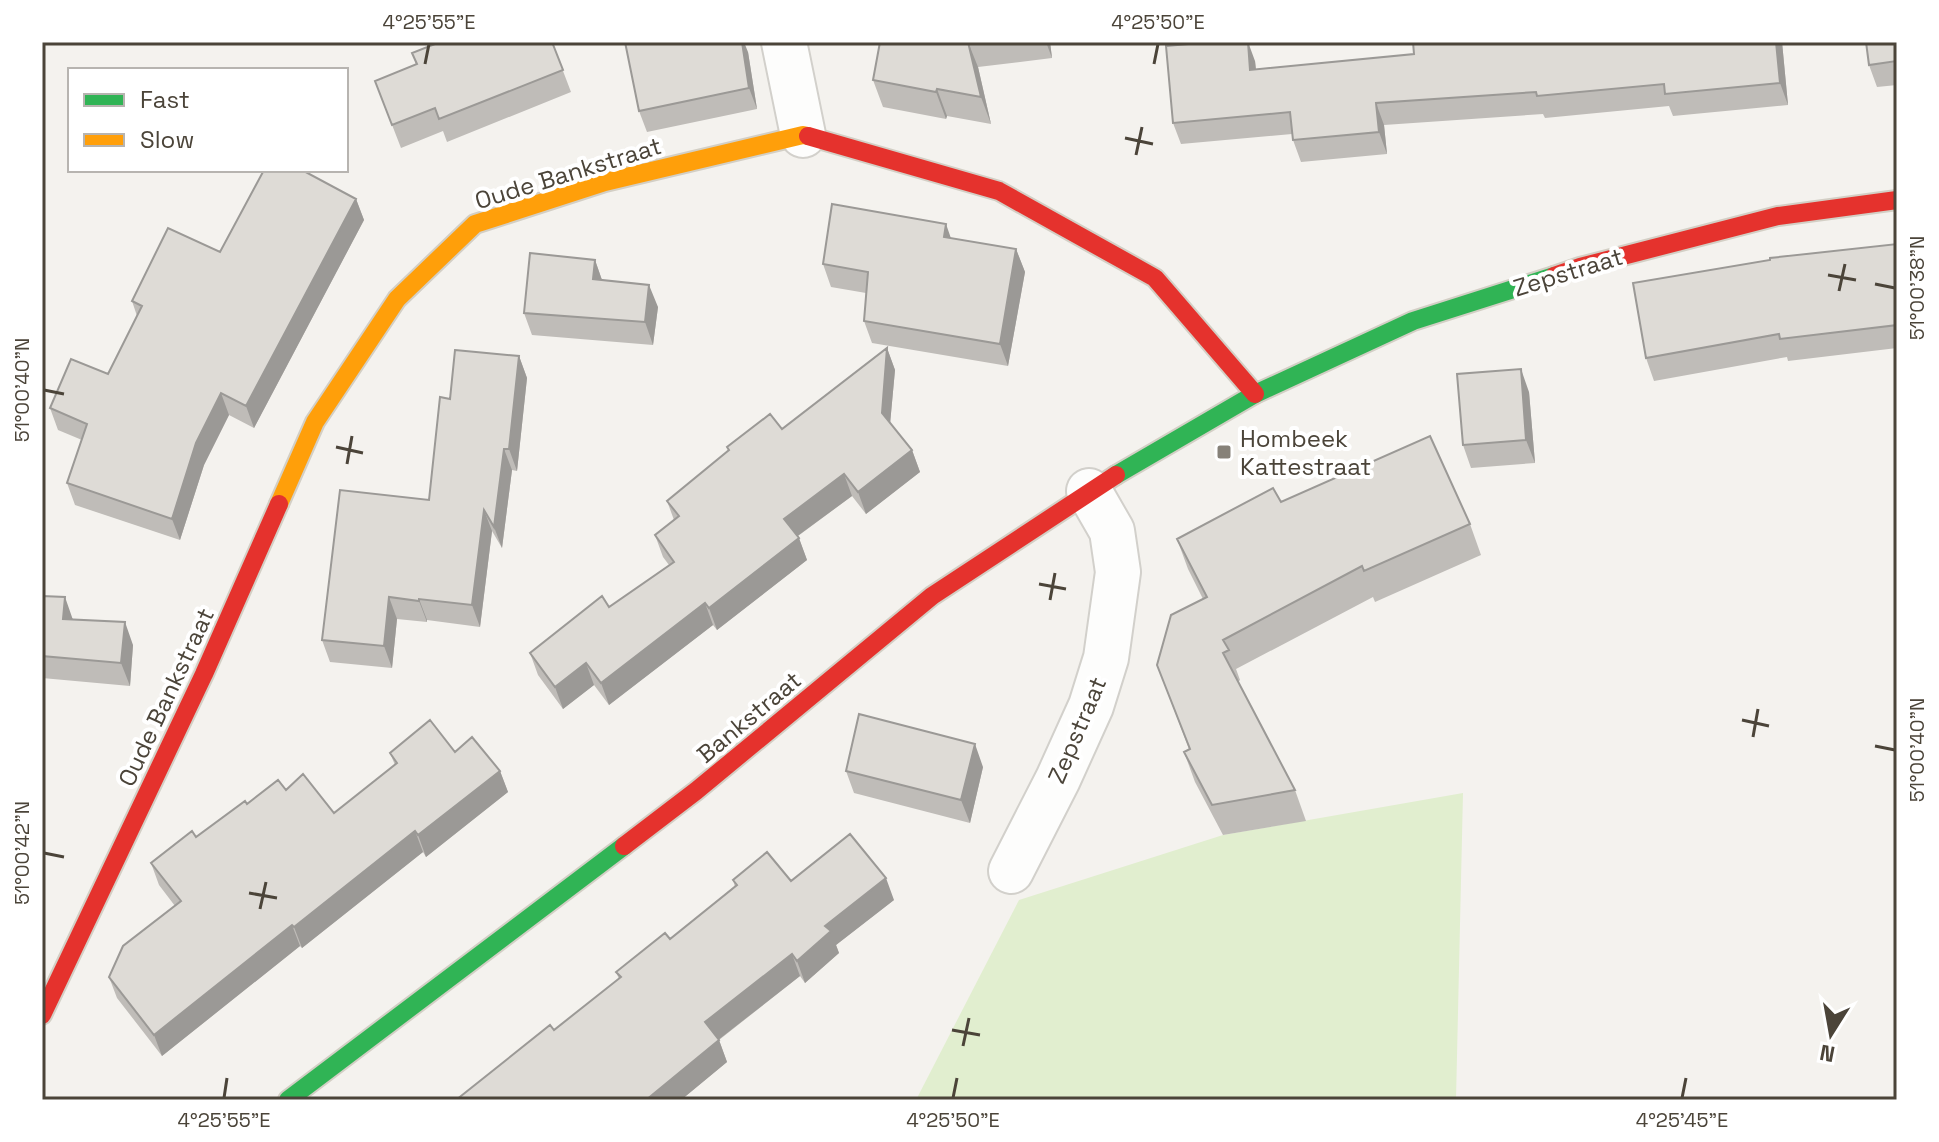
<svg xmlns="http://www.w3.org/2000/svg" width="1939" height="1142" viewBox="0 0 1939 1142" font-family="'Space Grotesk',sans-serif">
  <rect width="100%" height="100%" fill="#f4f2ee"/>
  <path fill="#e1eecf" d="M1463,793l-7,307h-540l103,-200 204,-65z"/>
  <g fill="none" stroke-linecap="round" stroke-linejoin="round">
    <g stroke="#d2d0cb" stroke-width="48">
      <path id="street" d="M784,42l19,93
        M1011,871l47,-92 33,-73 15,-48 12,-86 -6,-41 -23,-40"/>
    </g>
    <g stroke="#d3cfc5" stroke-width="22">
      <path id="fast" d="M1116,475l139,-81 158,-73 141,-45
        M288,1100l336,-254"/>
    </g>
    <g stroke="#d3cfc5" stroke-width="22">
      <path id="slow" d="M279,504l36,-82 82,-123 78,-75 130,-42 198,-47 5,1"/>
    </g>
    <g stroke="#d3cfc5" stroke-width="22">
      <path id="jam" d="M808,136l191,55 156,87 100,116
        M1554,276l26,-9 198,-51 119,-16
        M624,846l72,-55 236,-195 184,-121
        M42,1015l162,-341 75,-170"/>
    </g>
    <use href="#street" stroke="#fdfdfc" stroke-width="44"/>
    <use href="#fast" stroke="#30b455" stroke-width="18"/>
    <use href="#slow" stroke="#ff9f0a" stroke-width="18"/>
    <use href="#jam" stroke="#e5322d" stroke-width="18"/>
  </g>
  <path fill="#bfbcb8" d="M552,42l19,50 -124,50 -4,-11 -42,17 -26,-67 41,-17 -4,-11z
    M880,42h172h-2l2,16 -74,9 13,57 -44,-8 -1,3 -63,-12 -10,-27z
    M1413,42h369l6,63 -115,11 -4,-10 -124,12 -2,-4 -159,11 3,29 -86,8 -8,-22 -1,-6 -111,10 -8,-21 82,-62 1,8 158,-15z
    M1897,42v43l-20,2 -8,-22z
    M748,52l9,57 -110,23 -8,-21z
    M356,199l8,21 -110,208 -25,-13 -25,50 -24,75 -105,-35 -8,-22 15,-43 -24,-10 -8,-22 58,-34 29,-58 -5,-15 88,-49z
    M951,238l65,11 9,23 -17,94 -136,-23 -8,-22 2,-28 -35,-6 -8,-23z
    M1897,244v104l-109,13 -1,-4 -133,24 -8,-23 124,-98z
    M595,260l7,20 56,27 -5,38 -121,-10 -8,-22z
    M887,348l8,22 -5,54 22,26 8,22 -54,42 -14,-18 -54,40 9,24 -90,70 -4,-5 -104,80 -15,-20 -31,24 -25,-34 -8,-22 79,-46 60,-42 -6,-8 -8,-22 19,-15 -7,-19 61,-50 -1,-4 55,-18z
    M519,356l8,22 -10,93 -5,-1 -10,78 -10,-17 -12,96 -53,-7v2l-30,-3 -5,49 -62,-6 -8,-22 107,-140 21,-101z
    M1529,392l6,71 -64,5 -8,-23z
    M1281,502l189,22 11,31 -106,47 -2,-5 -137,72 4,11 -2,2 57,108 11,31 -83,14 -28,-53 -11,-30 5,-3 -32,-84 46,-66 -15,-30 -11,-30z
    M42,596l31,23 60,26 -3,41 -88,-8z
    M455,752l45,19 8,21 -82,65 -3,-5 -121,96 -2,-2 -138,110 -45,-58 -8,-21 66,-71 -16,-21 -8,-22 45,-26 90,-47 48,23 61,-48 -5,-12z
    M983,767l-13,56 -116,-30 -8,-22z
    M733,880l58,1 103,19 -58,45 3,8 -34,30 -5,-7 -81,64 8,22 -46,38h-225l98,-70 65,-51 -3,-7 54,-33 65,-52z"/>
  <path fill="#9b9996" d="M742,42h2l4,10 9,57 -8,-21z
    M968,42l10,25 13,57 -10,-27z
    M1046,42h4l2,16z
    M1248,42l7,19 3,30 -8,-21z
    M1776,42h6l6,63 -8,-22z
    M937,89l10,27 -1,3 -10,-27z
    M1376,103l8,22 3,29 -8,-22z
    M356,199l8,21 -110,208 -8,-22z
    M946,224l8,23 -10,-10z
    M1016,249l9,23 -17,94 -8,-22z
    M595,260l8,23 -10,-4z
    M649,285l9,22 -5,38 -8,-23z
    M887,348l8,22 -6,65 -7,-22z
    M519,356l8,22 -10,93 -8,-22z
    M1521,369l8,23 6,71 -9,-23z
    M221,393l8,22 -25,50 -24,75 -8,-21 24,-76z
    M504,449l8,21 -10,78 -8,-21z
    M912,450l8,22 -54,42 -8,-22z
    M844,474l8,22 -60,44 -8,-21z
    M484,510l8,21 -12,96 -8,-22z
    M799,538l8,22 -90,70 -8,-22z
    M65,597l8,23 -10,-1z
    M389,597l8,22 -5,49 -8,-22z
    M419,599l8,21v2l-8,-21z
    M705,603l8,22 -104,80 -8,-22z
    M125,622l8,23 -3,41 -9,-23z
    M586,663l8,22 -31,24 -8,-22z
    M975,744l8,23 -13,56 -9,-23z
    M500,771l8,21 -82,65 -8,-22z
    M415,831l8,21 -121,96 -8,-21z
    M886,878l8,22 -58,45 3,8 -34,30 -8,-22 28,-35z
    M292,925l8,21 -138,110 -8,-21z
    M792,954l8,22 -87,68 -8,-22z
    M719,1040l8,22 -46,38h-35z"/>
  <path fill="#dedbd6" stroke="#9b9996" stroke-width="2" d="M440,42h112l11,28 -124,49 -4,-11 -43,17 -17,-44 42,-17 -5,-11z
    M625,42h117l7,46 -110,23z
    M880,42h88l13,55 -44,-8 -1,3 -63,-12z
    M1211,42h37l2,28 164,-16 -1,-12h363l4,41 -115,11 -1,-10 -127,12 -1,-4 -160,11 3,29 -86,8 -3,-28 -117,11 -7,-77z
    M1866,42h31v19l-28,4z
    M264,170h38l54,29 -110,207 -25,-13 -25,50 -24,76 -105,-36 20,-59 -37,-16 21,-49 37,15 34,-68 -10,-5 36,-73 52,24z
    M832,204l114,20 -2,13 72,12 -16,95 -136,-23 4,-49 -45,-8z
    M1897,244v81l-117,14 -1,-5 -133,24 -13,-75 137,-23v-2z
    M530,253l65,7 -2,19 56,6 -4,37 -121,-9z
    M887,348l-5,65 30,37 -54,42 -14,-18 -60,45 15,19 -90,70 -4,-5 -104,80 -15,-20 -31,24 -25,-34 72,-57 7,11 65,-45 -19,-27 24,-19 -12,-15 62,-51 -2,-3 43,-33 12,15z
    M455,350l64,6 -10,93h-5l-10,78 -10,-17 -12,95 -53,-6v2l-30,-4 -5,49 -62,-6 18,-150 89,10 11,-103 10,2z
    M1521,369l5,71 -63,5 -6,-71z
    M1430,436l40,88 -106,47 -2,-5 -139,74 6,10 -6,3 72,137 -83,15 -28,-53 6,-3 -33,-84 14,-50 36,-18 -30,-58 96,-51 8,14z
    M42,596l23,1 -2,22 62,3 -4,41 -79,-7z
    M859,714l116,30 -14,56 -115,-29z
    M430,720l25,32 17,-15 28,34 -82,64 -3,-4 -121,96 -2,-2 -138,110 -45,-58 14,-31 58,-45 -30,-38 41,-32 4,6 49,-36 2,3 31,-24 8,10 17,-16 31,39 63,-50 -7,-10z
    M850,834l36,44 -61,48 6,5 -34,30 -5,-7 -87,68 14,18 -73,60h-190l94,-75 4,5 67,-53 -5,-5 49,-39 5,6 67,-54 -4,-5 34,-28 24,29z"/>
  <path fill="none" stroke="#4b4439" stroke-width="3" d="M425,64l4,-20M1154,64l4,-20M1125,138l28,6M1136,155l6,-28M1828,275l28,5M1875,284l20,4M1839,291l6,-27M44,390l20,4M336,447l27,6M347,464l5,-28M1039,584l27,5M1050,600l5,-27M1742,720l27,6M1753,737l5,-28M1875,746l20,4M44,853l20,4M249,893l28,5M260,909l6,-27M952,1030l28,5M963,1046l6,-28M224,1098l3,-20M953,1098l4,-20M1682,1098l4,-20"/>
  <rect fill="#868178" stroke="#fff" stroke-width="3" x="1216" y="444" width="16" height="16" rx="4"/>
  <g text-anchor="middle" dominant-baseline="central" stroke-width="8" stroke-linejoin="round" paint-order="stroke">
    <g font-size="24" fill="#4b4439" stroke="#fff">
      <text transform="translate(568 173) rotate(-17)">Oude Bankstraat</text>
      <text transform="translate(1568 272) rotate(-17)">Zepstraat</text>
      <text transform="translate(166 697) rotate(-65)">Oude Bankstraat</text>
      <text transform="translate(749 717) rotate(-40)">Bankstraat</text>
      <text transform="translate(1077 730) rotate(-67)">Zepstraat</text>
    </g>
    <g font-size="24" fill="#4b4439" stroke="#fff" text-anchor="start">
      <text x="1240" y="438">Hombeek<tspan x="1240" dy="28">Kattestraat</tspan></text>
    </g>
  </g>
  <rect width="1939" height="1142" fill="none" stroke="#ffffff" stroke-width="88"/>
  <rect x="68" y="68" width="280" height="104" fill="#ffffff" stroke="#b7b4b0" stroke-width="2"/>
  <rect x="84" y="94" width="40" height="12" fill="#30b455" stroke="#b7b4b0" stroke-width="2"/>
  <text x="140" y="108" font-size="24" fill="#4b4439">Fast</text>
  <rect x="84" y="134" width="40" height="12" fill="#ff9f0a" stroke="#b7b4b0" stroke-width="2"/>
  <text x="140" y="148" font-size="24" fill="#4b4439">Slow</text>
  <g transform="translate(1831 1034) rotate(191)" stroke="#ffffff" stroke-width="6" paint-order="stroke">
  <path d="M0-6L14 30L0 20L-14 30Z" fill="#4b4439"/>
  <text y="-12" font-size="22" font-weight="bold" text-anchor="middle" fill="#4b4439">N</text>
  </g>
  <rect x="44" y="44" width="1851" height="1054" fill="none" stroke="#4b4439" stroke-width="3"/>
  <g font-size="20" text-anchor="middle" fill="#4b4439">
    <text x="429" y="29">4°25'55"E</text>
    <text x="1158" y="29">4°25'50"E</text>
    <text transform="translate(1917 288) rotate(-90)" y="7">51°00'38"N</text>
    <text transform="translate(22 390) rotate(-90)" y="7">51°00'40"N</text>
    <text transform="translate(1917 750) rotate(-90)" y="7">51°00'40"N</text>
    <text transform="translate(22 853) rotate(-90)" y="7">51°00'42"N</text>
    <text x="224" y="1127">4°25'55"E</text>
    <text x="953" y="1127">4°25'50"E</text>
    <text x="1682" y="1127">4°25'45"E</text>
  </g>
</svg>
